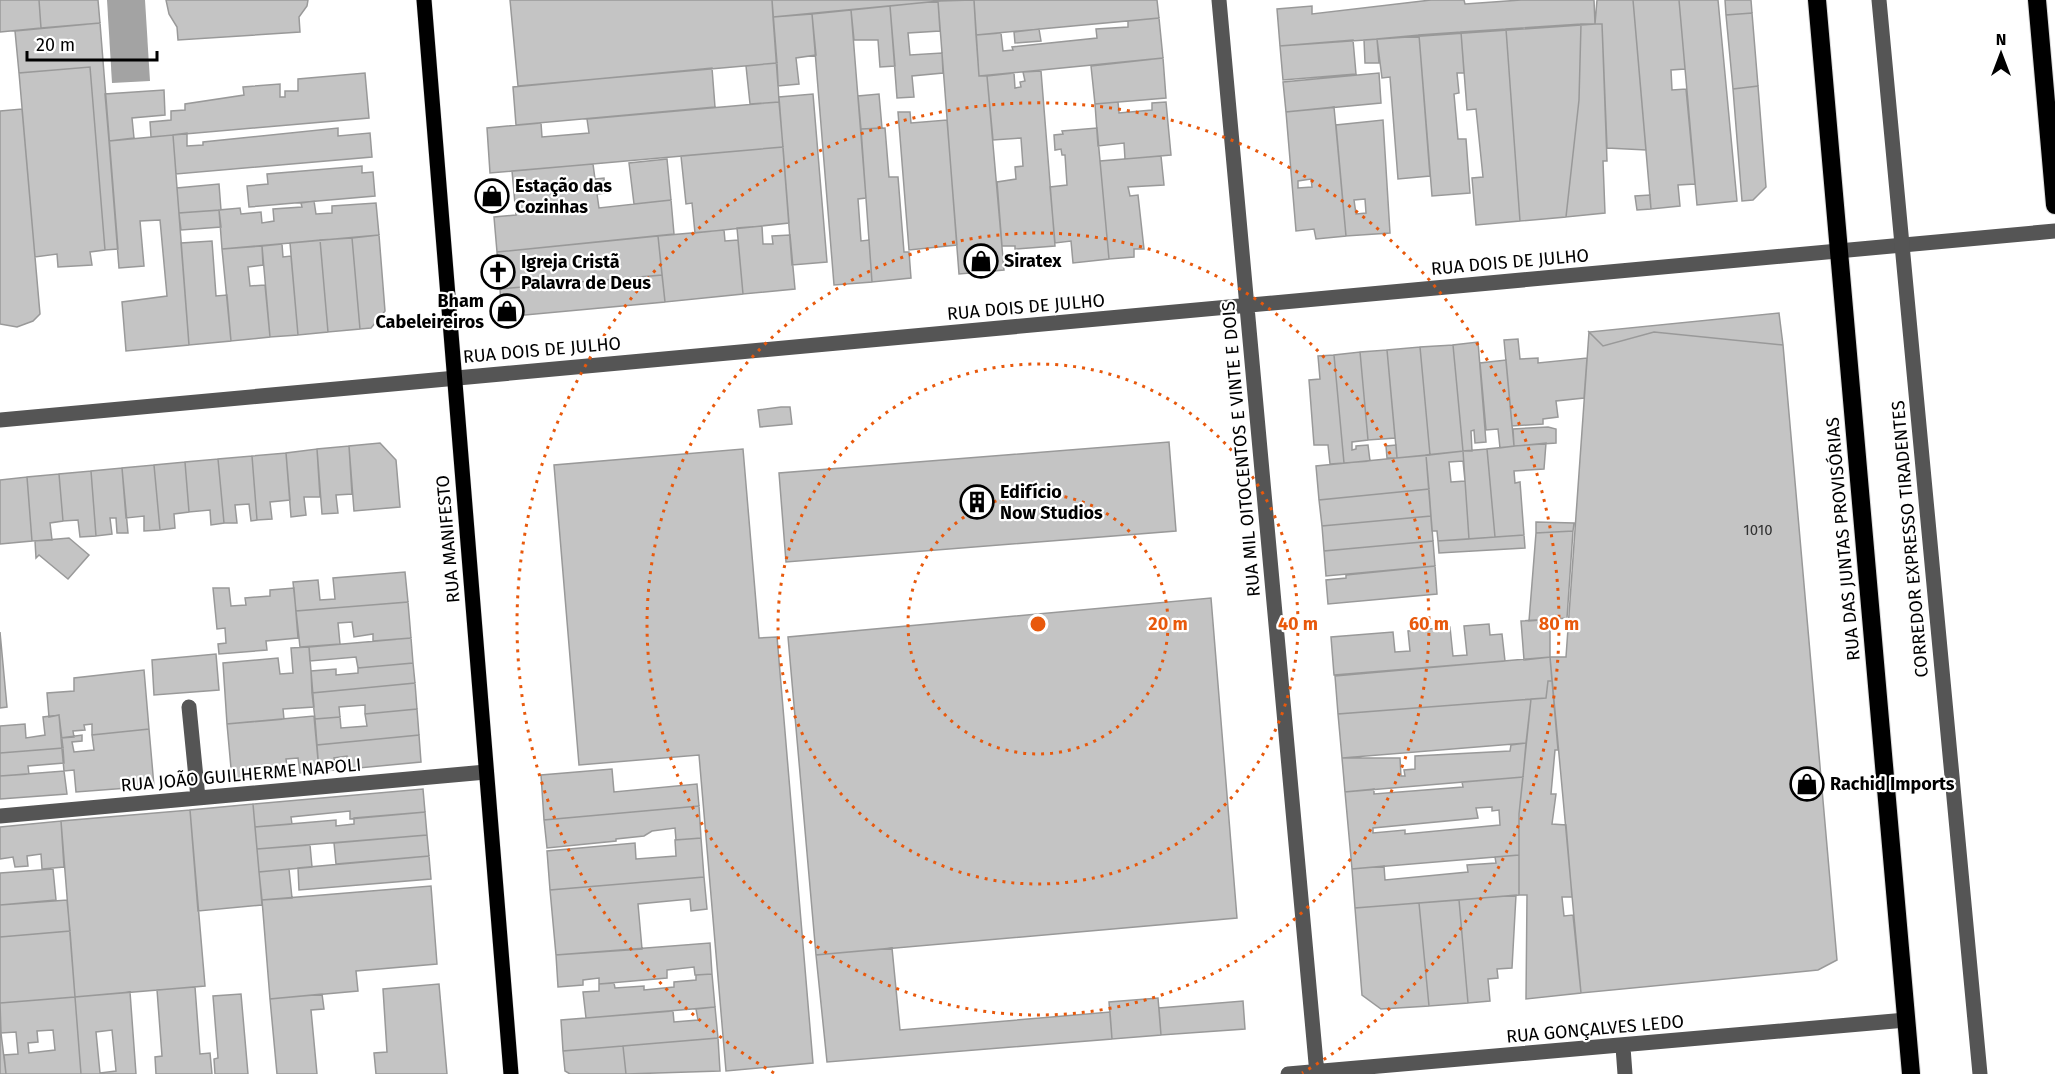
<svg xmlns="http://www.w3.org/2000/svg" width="2055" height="1074" viewBox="0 0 2055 1074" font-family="'Fira Sans',sans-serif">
  <rect width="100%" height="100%" fill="#fff"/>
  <path fill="#a3a3a3" d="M107,0h38l5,81 -38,2z"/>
  <path fill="#c4c4c4" stroke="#999" stroke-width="1.5" fill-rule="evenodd" d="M0,0h39l2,28 -41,4z
    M39,0h59l2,23 -59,5z
    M166,0h142l-1,6 -8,11 1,15 -122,8 -1,-13 -8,-13z
    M510,0h262l5,63 -259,23z
    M772,0h179l-178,17z
    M974,0h183l2,18 -183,17z
    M974,0l5,76h8l17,194 -45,4 -21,-273z
    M1431,0h33l1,4 56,-4h73l1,24 -315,22 -3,-37 35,-3v8z
    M1597,0h36l13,150 -39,-2 -5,-124h-7z
    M1633,0h46l6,69 -14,1 1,20 14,-1 9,95 -17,1 2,21 -29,3z
    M1679,0h39l19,201 -40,4z
    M1725,0h26l1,13 -26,2z
    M938,1l2,30 -32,2 2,22 32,-2 1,20 -31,3 2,21 -17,1 -7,-92z
    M890,6l5,60 -15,1 -2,-27h-24l-3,-30z
    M851,10l15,188 -8,1 3,42 8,-1 3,42 -38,3 -22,-271z
    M1752,13l6,73 -25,3 -7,-74z
    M812,14l4,41 -20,3 3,26 -21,2 -5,-69z
    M1159,18l4,40 -184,18 -3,-41 25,-2 2,18 10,-1 -1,-3 85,-9 -1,-9 32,-2v-6z
    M100,23l18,226 -13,1 -15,-183 -71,6 -4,-42z
    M1581,24h21l5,137h-4l2,52 -39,4 13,-117z
    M1581,24l-2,76 -13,117 -46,4 -14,-192z
    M1039,29l2,12 -26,2 -1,-11z
    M1506,29l14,192 -44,4 -4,-47 11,-1 -7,-68 -9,1 -6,-78z
    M1461,32l3,41h-7l2,20 -5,1 4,45h8l4,54 -38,3 -13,-161z
    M1419,35l11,141 -32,3 -8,-102 -8,1 -5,-39z
    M1377,39l2,24h-14l-1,-23z
    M1353,40l3,34 -73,6 -3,-34z
    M1163,58l3,40 -71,6 -4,-38z
    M777,63l2,39 -29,2 -4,-38z
    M90,67l15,183 -15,2 2,13 -34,2 -1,-13 -22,3 -16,-184z
    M712,68l3,39 -199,18 -3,-38z
    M1041,71l14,175 -40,3v-3h-13l-5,-64 19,-3 -1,-12 8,-1 -2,-28 -28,2 -6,-64 27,-3 1,15 6,-1 -1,-5 5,-1 -2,-9z
    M365,73l4,45 -218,19 -1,-15 21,-2v-9l14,-1v-6l59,-9 -1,-8 37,-3v13h5v-6h13v-12z
    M1379,73l2,30 -95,9 -3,-30z
    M1758,86l8,101 -13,13 -11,1 -9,-112z
    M164,90l1,25 -33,3 2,20 -25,3 -4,-47z
    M813,94l14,168 -35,3 -13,-168z
    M879,94l3,34 -21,1 -3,-33z
    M779,102l4,45 -293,26 -3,-45 54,-5 1,14 47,-4 -2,-14z
    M1118,102l1,11 33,-3v-7l14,-1 5,53 -46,4 -1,-16 -26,3 -3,-42z
    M1334,107l12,129 -30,3 -2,-10 -18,2 -10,-119zM1311,179l1,8 -14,1v-7z
    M22,109l18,205 -7,7 -16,6 -17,-3v-213z
    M898,112h12l1,11 36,-3 10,125 -48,5z
    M1383,120l7,113 -44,3 -10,-111zM1365,199l1,14 -10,1 -2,-14z
    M338,128v8l32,-3 2,24 -196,17 -3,-39 14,-2v13l16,-1v-3z
    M885,128l4,49h9l6,75h5l2,26 -39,4 -11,-153z
    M1097,128l12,131 -36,4 -2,-22 -16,2 -5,-56 17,-2 -2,-30h-3l-1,-6 -6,1 -1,-15 9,-1 -1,-3z
    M173,135l16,210 -63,6 -4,-49 45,-6 -7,-76 -20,1 4,45 -25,2 -10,-127z
    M783,147l6,76 -94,10 -3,-30 -6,1 -5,-48z
    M1161,156l3,29 -36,2 2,9 8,-1 6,54h-10v8l-25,2 -9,-98z
    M667,159l4,41 -37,4 -5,-41z
    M593,164l2,15 9,-1 1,15 -8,1 2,14 72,-8 3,34 -177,18 -3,-35 22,-2 -4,-44z
    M362,166v7l11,-1 2,24 -126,11 -2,-21 21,-2 -1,-10z
    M219,184l2,26 -42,3 -2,-25z
    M1650,195l1,14 -14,1 -2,-14z
    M314,201l2,13 16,-1v-7l44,-3 3,32 -157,14 -3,-39 21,-2 1,6 20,-2 1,11 12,-2 -1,-12 29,-2 -1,-4z
    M219,210l2,17 -40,3 -2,-17z
    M762,226l1,18h10l-1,-8 18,-1 5,54 -52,5 -6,-66z
    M724,230l1,11 13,-1 5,54 -78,8 -7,-66z
    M379,235l6,76 -14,17 -11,1 -8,-91z
    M658,236l4,39 -162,14 -3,-37z
    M352,238l8,91 -32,3 -8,-92z
    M320,240l8,92 -30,3 -8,-92z
    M212,241l4,55 11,-1 4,46 -42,4 -8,-102z
    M282,244l1,13 8,-1 7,79 -28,2 -8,-91z
    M262,246l1,19 -15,2 2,19 15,-1 5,52 -39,4 -9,-92z
    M662,275l3,27 -151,14 -13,-11 -1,-16z
    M1779,313l4,32 -129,-13 -51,14 -14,-14z
    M1589,332l14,14 51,-14 129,13 54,615 -19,10 -237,23 -31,-336h16z
    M1518,339l2,20 18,-1v5l49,-5 -3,40 -28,3 2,16 -15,2v5l-31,2 -8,-86z
    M1478,342l8,100 -11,1 -1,-13 -3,1 1,20h-9l-10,-106z
    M1453,345l10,106 -33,4 -10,-108z
    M1420,347l10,108 -33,3 -10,-108z
    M1387,350l8,88 -27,2 -8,-88z
    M1360,352l8,88 -16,2v8l4,-1v-3l12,-1 2,16 -26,2 -10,-108z
    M1334,355l10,108 -14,1 -2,-19h-14l-5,-65 11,-1 -2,-23z
    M1506,360l8,86 -14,2 -2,-19 -12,1 -6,-67z
    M781,407h9l2,17 -32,3 -2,-17z
    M1548,427l8,2v14l-42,3 -1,-17z
    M1169,442l7,89 -390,31 -7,-89z
    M380,443l16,17 4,47 -46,4 -5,-65z
    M1546,443l-2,26 -30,2 1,12 5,-1 4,53 -29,2 -8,-88z
    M1396,445l1,13h-10l-1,-12z
    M349,446l3,48 -16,1 2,18 -16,1 -5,-65z
    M317,449l3,48h-16l2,18 -15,2 -5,-64z
    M743,449l16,189 18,-1 36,426 -87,8 -27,-316 -120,10 -25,-300z
    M1487,449l8,88 -26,2 -6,-88z
    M1463,451l6,88 -31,2 -1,-10h-5l-6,-76zM1463,461l2,20 -14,1 -2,-20z
    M286,453l4,47 -20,2 2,17 -15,1 -5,-64z
    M1426,455l3,34 -110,11 -3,-34z
    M252,456l5,64 -6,1 -2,-17 -14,1 2,18h-13l-6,-64z
    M218,459l6,64 -13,2 -1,-15 -21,2 -4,-50z
    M185,462l4,50 -15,2 1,14 -15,2 -6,-65z
    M154,465l6,65 -16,1v-15l-18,2 -4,-50z
    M122,468l6,65h-11l-1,-15h-6l2,16 -16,2 -5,-65z
    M91,471l5,65 -16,1 -2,-17 -15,1 -4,-47z
    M59,474l4,47 -13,2 2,17 -20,1 -5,-64z
    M27,477l5,64 -32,3v-64z
    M1429,489l2,27 -109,10 -3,-26z
    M1431,516l2,25 -109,10 -2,-25z
    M1536,522l38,1 -1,8 -37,2z
    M1573,531l-6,87 -38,3 7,-88z
    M1524,535l1,13 -86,5 -1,-12z
    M69,538l20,17 -21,24 -29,-24 -3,3 -1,-17z
    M1433,541l2,25 -109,10 -2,-25z
    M1435,566l2,28 -109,10 -2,-24 20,-2v-3z
    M405,572l3,30 -112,9 -3,-29 25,-2 2,20 15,-1 -2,-21z
    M213,588h16l2,18 15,-1 -1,-7 25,-2v-6l24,-2 4,50 -32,3 1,9 -48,4 -1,-10 8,-1 -1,-15 -8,1z
    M1211,598l26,320 -421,37 -28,-318z
    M408,602l3,36 -38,3v-7l-19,3 -2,-15 -14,1 2,21 -40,3 -4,-36z
    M1550,619v38l-26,3 -3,-39z
    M1489,624l1,11 12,-1 3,27 -171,14 -3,-38 62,-5 2,20 15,-1 -2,-20 42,-4 3,29 14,-1 -3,-29z
    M0,632l7,75 -7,1z
    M411,638l2,25 -55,5 -2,-11 -46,4 -1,-14z
    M309,647l5,60 -31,2 1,10 -57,5 -4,-61 55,-5 2,16 13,-1 -2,-25z
    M216,654l3,36 -65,5 -2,-35z
    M1550,657l2,24h-4l-2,17 -208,16 -3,-38z
    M413,663l2,20 -103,10 -1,-22 25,-2v6l22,-2v-5z
    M144,670l5,59 -57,6v-11l-8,1 1,5 -12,1 1,6 -13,1 -2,-23 -10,2 -2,-24 27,-2v-13z
    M1548,681h4l6,69h-3l-4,44h5l-4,30 14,1 6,72h-10l2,19 9,-1 8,78 -55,6 1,-104h-8v-81l12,-115 15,-1z
    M415,683l2,26 -52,5v-9l-26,2 1,10 -25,2 -3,-26z
    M1531,699l-5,44 -184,15 -4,-44z
    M417,709l2,26 -102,10 -2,-26 25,-2 1,11 26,-2 -2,-12z
    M59,715l4,33 -63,5v-27l25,-2 1,14 19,-3 -2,-18z
    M314,716l5,55 -19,2 -2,-15 -12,1 2,15 -56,5 -5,-55z
    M149,729l5,57 -78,6 -2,-22 -10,1 -3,-33 21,-3v6l-10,1 2,10 20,-2 -2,-15z
    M419,735l2,27 -73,7 -1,-13 -13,2 2,12 -17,1 -2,-26z
    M1526,743l-3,34 -178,15 -3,-34h58l1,18h4l-1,-6 11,-1v-13l95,-5 1,-6z
    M63,748l1,15 -36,3 1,8 -29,2v-23z
    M612,769l2,23 83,-8 2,22 -155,14 -3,-45z
    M64,771l3,23 -67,5v-23z
    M1523,777l-4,37v41l-167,14 -7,-77 29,-3v5l89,-7 -1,-5zM1492,807v4l7,-1 1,15 -95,9v-4l-32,3v-5l105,-10 -2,-10z
    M423,789l2,23 -75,7v-8l-59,6 1,7 -37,3 -2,-23z
    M253,804l9,101 -64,6 -8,-101z
    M699,806l2,32 -25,2 -1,-12 -23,3 -8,5 -28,3v2l-69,7 -3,-28z
    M190,810l15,176 -130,11 -14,-176z
    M425,812l2,23 -170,14 -2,-22 81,-7v6l18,-2v-6z
    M61,821l3,46 -22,2 -1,-15 -14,2 1,10 -13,1 -2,-10 -13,2v-32z
    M427,835l2,21 -93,8 -2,-21z
    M701,838l3,39 -154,13 -3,-39 88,-8 1,16 40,-3 -1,-16z
    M310,845l2,22 -53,5 -2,-23z
    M1519,855v40l-164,13 -3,-39 32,-3 1,14 83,-8 -1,-7 29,-2 -1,-6z
    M429,856l2,23 -132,11 -1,-22z
    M53,869l3,31 -56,5v-32z
    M289,869l3,29 -30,2 -3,-28z
    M704,877l3,32 -16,2 -1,-12 -52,5 4,45 -86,6 -6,-65z
    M431,886l6,78 -81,7 2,20 -88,8 -8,-99z
    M1516,895l-4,73 -15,1 1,9 -10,1 2,22 -22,2 -9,-103z
    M67,900l3,31 -70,6v-32z
    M1459,900l9,103 -39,3 -10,-103z
    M1419,903l10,103 -48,3 -19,-14 -7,-87z
    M70,931l5,66 -75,6v-66z
    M710,943l2,31 -17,1 -1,-8 -27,3v8l-68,6v-6l-16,2v5l-25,2 -2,-32z
    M892,948l8,82 210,-18 2,27 -285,23 -11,-107z
    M712,974l3,33 -129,11 -3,-26 16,-1v-7l15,-1 1,5 29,-2v4l30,-3v-5l22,-2v-5z
    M439,984l8,90h-71l-2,-21 13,-1 -4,-63z
    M195,987l5,67 10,-1 2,21h-56l-1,-17 7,-1 -5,-66z
    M130,992l6,82h-55l-6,-77zM112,1030l4,41 -16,2 -4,-41z
    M241,994l7,80h-33l-1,-15 4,-1 -5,-62z
    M322,994l2,15 -13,1 6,64h-40l-7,-75z
    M75,997l6,77h-75l-2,-19 14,-1 -2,-22 -15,1 -1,-30zM53,1030l2,20 -26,3 -1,-10 10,-1 -1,-11z
    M1158,998l3,37 -49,4 -3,-37z
    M1243,1001l2,28 -84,6 -2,-27z
    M715,1007l3,31 -155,13 -2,-31 112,-9 1,11 24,-2 -2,-11z
    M0,1018l1,15 5,41h-6z
    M718,1038l2,33 -94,3 -3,-28z
    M623,1046l3,28h-56l-5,-3 -2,-20z"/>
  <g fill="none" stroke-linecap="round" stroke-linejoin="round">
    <g stroke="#dbdbdb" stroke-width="16">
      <path id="major" d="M424,0l87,1074"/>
    </g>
    <g stroke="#dbdbdb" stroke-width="20">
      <path id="highway" d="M1817,0l94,1074
        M2037,0l18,205"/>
    </g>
    <path stroke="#555" stroke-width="15" d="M1219,0l98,1074
      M0,420l2055,-189
      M189,707l9,91
      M0,816l486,-44
      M1623,1047l2,27
      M1288,1074l618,-54"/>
    <use href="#major" stroke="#000" stroke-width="15"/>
    <use href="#highway" stroke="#000" stroke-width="18"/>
    <path stroke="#555" stroke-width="15" d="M1879,0l101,1074"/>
  </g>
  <g fill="none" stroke="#e8590c" stroke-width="3" stroke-dasharray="3 6">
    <circle cx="1038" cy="624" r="130"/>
    <circle cx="1038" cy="624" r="260"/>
    <circle cx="1038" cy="624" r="391"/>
    <path d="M774 1073A521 521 0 1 1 1302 1073"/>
  </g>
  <defs>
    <g id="shop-ring" transform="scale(1.725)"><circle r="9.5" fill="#fff" stroke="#000" stroke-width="1.5"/><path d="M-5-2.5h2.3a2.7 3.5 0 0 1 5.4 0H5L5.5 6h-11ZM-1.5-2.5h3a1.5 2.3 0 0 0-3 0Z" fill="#000"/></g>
    <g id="church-ring" transform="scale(1.725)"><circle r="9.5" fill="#fff" stroke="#000" stroke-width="1.5"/><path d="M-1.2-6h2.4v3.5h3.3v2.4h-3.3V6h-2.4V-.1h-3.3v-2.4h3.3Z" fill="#000"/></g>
    <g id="building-ring" transform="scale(1.725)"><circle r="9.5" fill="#fff" stroke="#000" stroke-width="1.5"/><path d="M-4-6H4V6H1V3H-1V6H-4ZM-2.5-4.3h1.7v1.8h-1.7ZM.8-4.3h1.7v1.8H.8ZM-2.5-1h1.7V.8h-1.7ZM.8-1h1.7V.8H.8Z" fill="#000"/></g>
  </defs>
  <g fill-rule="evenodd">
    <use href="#shop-ring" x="492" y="196"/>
    <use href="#shop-ring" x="981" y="261"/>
    <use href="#church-ring" x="498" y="272"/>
    <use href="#shop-ring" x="507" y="311"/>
    <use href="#building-ring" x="977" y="502"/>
    <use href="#shop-ring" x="1807" y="784"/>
  </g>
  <g text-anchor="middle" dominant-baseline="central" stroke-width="4.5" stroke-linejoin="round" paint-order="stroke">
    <g font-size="15" fill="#313131">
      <text x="1758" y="530">1010</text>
    </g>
    <g font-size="18" font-weight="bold" fill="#000" stroke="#fff" text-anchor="start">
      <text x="515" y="186">Estação das<tspan x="515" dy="21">Cozinhas</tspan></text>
      <text x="1004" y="261">Siratex</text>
      <text x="521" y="262">Igreja Cristã<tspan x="521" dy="21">Palavra de Deus</tspan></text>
      <text x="484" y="301" text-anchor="end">Bham<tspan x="484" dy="21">Cabeleireiros</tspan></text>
      <text x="1000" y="492">Edifício<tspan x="1000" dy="21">Now Studios</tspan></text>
      <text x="1830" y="784">Rachid Imports</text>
    </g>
    <g font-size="18" fill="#000" stroke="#fff">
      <text transform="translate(1510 262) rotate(-5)">RUA DOIS DE JULHO</text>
      <text transform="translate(1026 307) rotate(-5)">RUA DOIS DE JULHO</text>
      <text transform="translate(542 350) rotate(-5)">RUA DOIS DE JULHO</text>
      <text transform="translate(1241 449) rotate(-95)">RUA MIL OITOCENTOS E VINTE E DOIS</text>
      <text transform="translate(448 539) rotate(-95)">RUA MANIFESTO</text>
      <text transform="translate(1843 539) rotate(-95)">RUA DAS JUNTAS PROVISÓRIAS</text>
      <text transform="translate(1910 539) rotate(-95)">CORREDOR EXPRESSO TIRADENTES</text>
      <text transform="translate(241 775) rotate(-5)">RUA JOÃO GUILHERME NAPOLI</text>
      <text transform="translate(1595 1029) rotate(-5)">RUA GONÇALVES LEDO</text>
    </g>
  </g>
  <circle cx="1038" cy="624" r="9" fill="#e8590c" stroke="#fff" stroke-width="3"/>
  <g font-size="18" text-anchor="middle" font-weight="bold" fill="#e8590c" stroke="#fff" stroke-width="4.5" stroke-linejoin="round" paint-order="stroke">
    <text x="1168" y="630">20 m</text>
    <text x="1298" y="630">40 m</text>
    <text x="1429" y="630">60 m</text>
    <text x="1559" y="630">80 m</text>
  </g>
  <g transform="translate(2001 54)" stroke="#ffffff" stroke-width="4.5" paint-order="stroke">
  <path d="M0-4.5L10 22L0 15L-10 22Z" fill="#000000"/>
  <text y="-9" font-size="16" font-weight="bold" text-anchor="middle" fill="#000000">N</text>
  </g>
  <path d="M27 51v9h130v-9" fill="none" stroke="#000000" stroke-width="3"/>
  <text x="36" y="51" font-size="18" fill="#000000" stroke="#ffffff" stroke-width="4.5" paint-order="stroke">20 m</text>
</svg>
